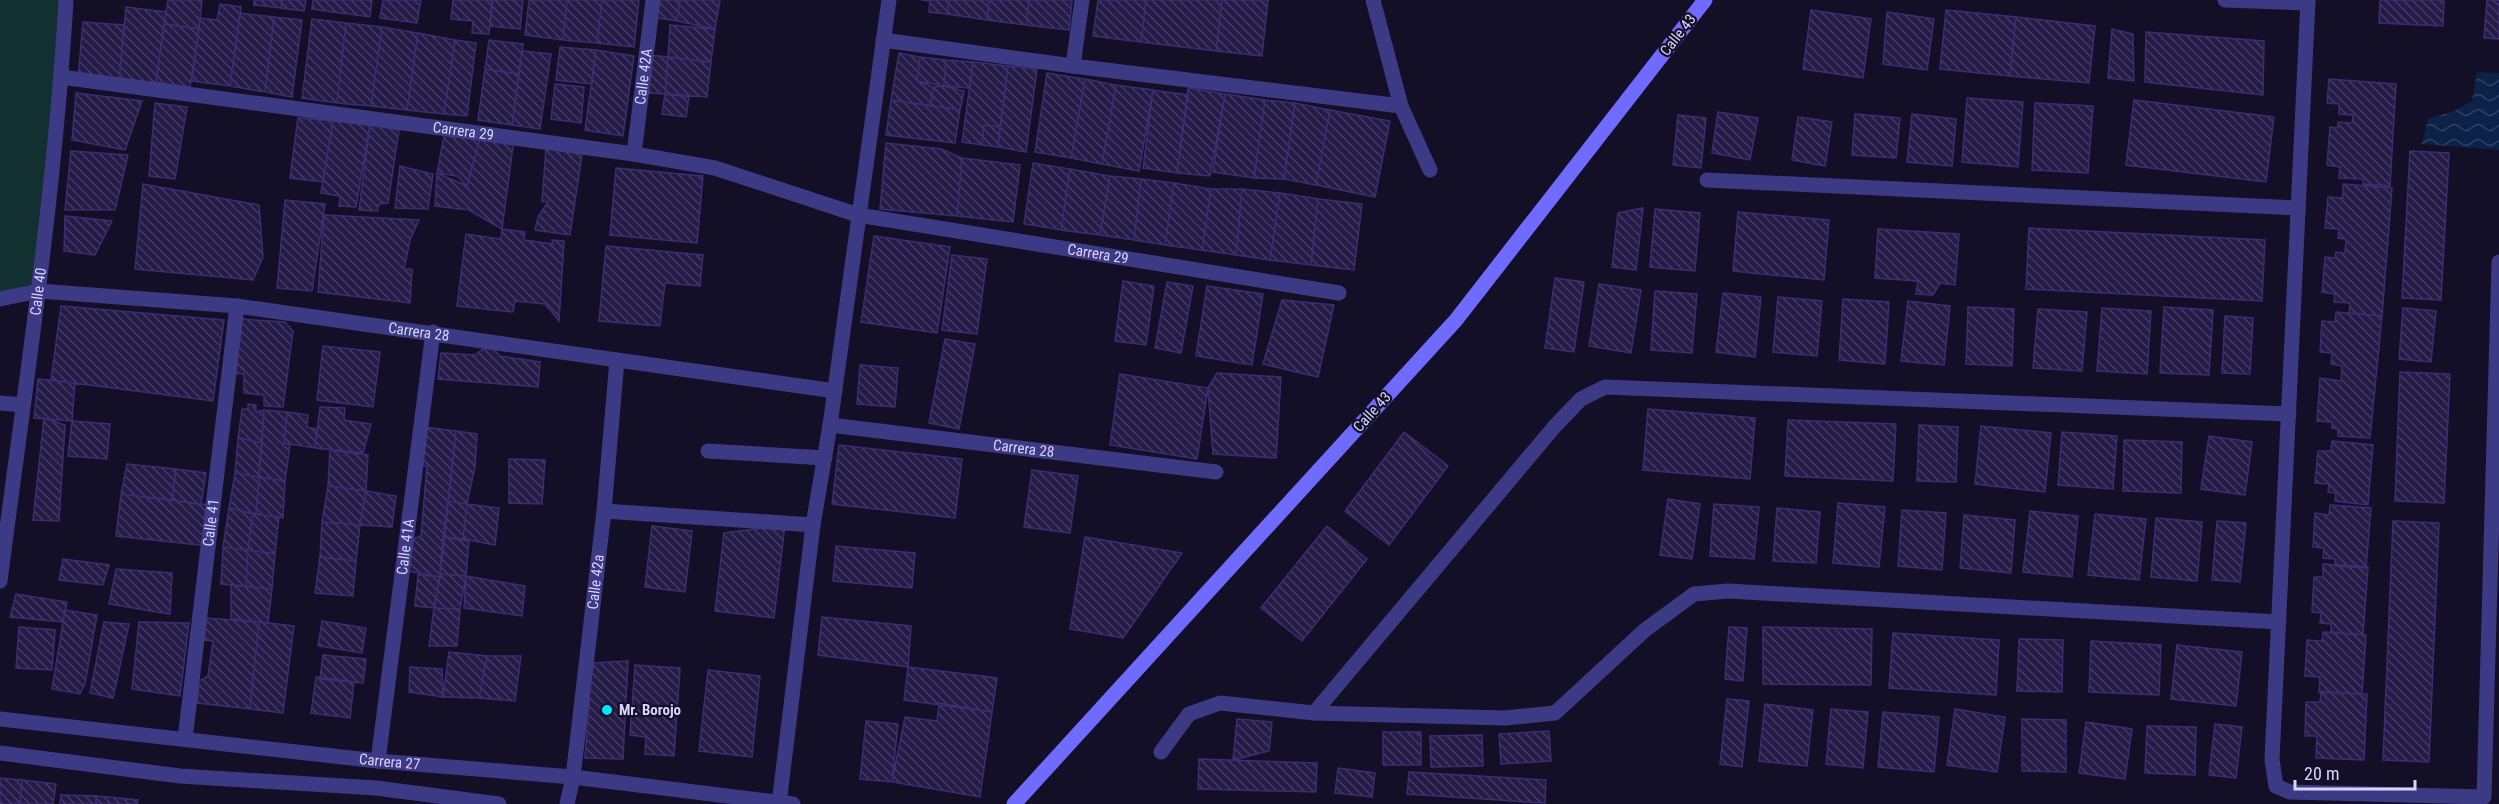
<svg xmlns="http://www.w3.org/2000/svg" width="2499" height="804" viewBox="0 0 2499 804" font-family="'Roboto Condensed',sans-serif">
  <defs>
    <pattern id="water-waves" width="16" height="10" patternUnits="userSpaceOnUse" patternTransform="scale(1.5)"><rect width="16" height="10" fill="#0c2248"/><path d="M0 5q4-4 8 0t8 0" fill="none" stroke="#2f4163"/></pattern>
    <pattern id="building-back-hatch" width="6" height="6" patternUnits="userSpaceOnUse" patternTransform="scale(1.5)"><rect width="6" height="6" fill="#241b47"/><path d="M-1 5l2 2M0 0l6 6M5-1l2 2" fill="none" stroke="#433b63"/></pattern>
  </defs>
  <rect width="100%" height="100%" fill="#130f26"/>
  <path fill="#12302f" d="M0,0h66l-24,282 -42,11z"/>
  <path fill="url(#water-waves)" d="M2477,72l22,1v77l-77,-6 6,-25 24,-7 20,-11z"/>
  <path fill="url(#building-back-hatch)" stroke="#3b2d73" stroke-width="1.5" d="M168,0h34l-3,29 -35,-5z
    M254,0h28l-1,8 -27,-3z
    M282,0h24l-2,11 -23,-3z
    M313,0h59l-2,17 -58,-8z
    M383,0h38l-4,23 -37,-5z
    M453,0h39l-3,34 -17,-1 1,-12 -22,-2z
    M493,0h30l-3,29 -30,-3z
    M529,0h38l-4,40 -38,-5z
    M567,0h35l-5,43 -34,-3z
    M602,0h37l-5,47 -37,-4z
    M654,0h26l-3,21 -25,-4z
    M680,0h40l-5,29 -38,-8z
    M921,0h28l-2,14 -18,-2 1,-11z
    M949,0h40l-2,20 -40,-6z
    M989,0h40l-3,25 -39,-5z
    M1029,0h43l-3,30 -43,-5z
    M1098,0h48l-5,42 -48,-6z
    M1146,0h76l-6,51 -75,-9z
    M1222,0h46l-6,56 -46,-5z
    M2380,0h64l-1,26 -64,-3z
    M2487,0h12v39l-15,-1z
    M220,4l21,3 -11,79 -38,-5 8,-63 17,2z
    M126,7l40,5 -10,70 -37,-1z
    M1811,10l60,9 -8,59 -60,-9z
    M1946,10l70,7 -6,59 -70,-7z
    M1887,12l47,7 -7,51 -44,-6z
    M240,13l34,4 -9,75 -35,-6z
    M274,17l28,3 -10,77 -27,-5z
    M2016,17l79,9 -6,57 -79,-7z
    M312,19l34,4 -9,80 -35,-5z
    M83,22l41,3 -5,56 -41,-4z
    M346,23l36,4 -11,79 -34,-3z
    M164,24l35,5 -9,58 -34,-5z
    M670,25l45,4 -4,33 -43,-5z
    M382,27l36,6 -11,77 -36,-4z
    M2112,29l21,5 1,47 -26,-3z
    M2146,32l118,9 -1,54 -118,-13z
    M418,33l37,7 -11,74 -37,-4z
    M455,40l21,3 -9,73 -23,-2z
    M489,40l34,4 -4,30 -34,-5z
    M560,47l36,3 -4,34 -36,-4z
    M596,50l38,6 -11,80 -38,-6z
    M522,51l29,3 -11,75 -28,-4z
    M899,53l21,4 -3,24 16,6 -2,19 -40,-6z
    M649,55l19,2 -3,37 -19,-1z
    M668,57l43,5 -4,35 -42,-3z
    M920,57l26,3 -2,26 -27,-5z
    M946,60l27,2 -3,26 -26,-2z
    M973,62l35,4 -8,61 -16,-2 -2,20 -20,-3z
    M1008,66l29,3 -11,83 -28,-5z
    M485,69l34,5 -7,51 -34,-5z
    M1047,73l38,6 -14,79 -36,-6z
    M1085,79l31,6 -14,79 -31,-6z
    M2329,79l67,5 -6,102 -27,-2v-5l-24,-1 1,-11 -13,-2 3,-38 8,1v-6l14,1 1,-8 -14,-1v-10l-12,-1z
    M555,84l29,3 -3,36 -30,-4z
    M1116,85l37,5 -14,81 -37,-7z
    M944,86l20,5 -4,19 -29,-4 2,-19z
    M1188,88l37,6 -15,82 -33,-3z
    M1153,90l35,5 -11,78 -34,-5z
    M76,93l66,8 -17,49 -53,-10z
    M665,94l24,3 -3,20 -24,-3z
    M1225,94l40,6 -11,78 -41,-6z
    M1967,98l56,4 -5,65 -56,-5z
    M891,100l69,10 -5,33 -69,-8z
    M1265,100l30,3 -11,76 -30,-1z
    M2134,100l140,17 -8,65 -140,-17z
    M155,103l32,4 -12,72 -26,-3z
    M1295,103l35,7 -14,75 -32,-6z
    M2035,103l58,3 -5,67 -56,-3z
    M1330,110l60,11 -15,76 -59,-12z
    M1718,112l40,6 -8,42 -38,-7z
    M1855,114l45,4 -4,40 -44,-3z
    M1912,114l44,5 -4,47 -45,-4z
    M1678,115l28,3 -5,50 -28,-3z
    M1798,117l34,5 -7,44 -33,-6z
    M298,118l35,3 -10,61 -33,-4z
    M333,121l37,3 -14,83 -17,-1 1,-10 -19,-3z
    M370,124l29,6 -11,73 -9,1 -2,7 -18,-1z
    M984,125l16,2 -2,20 -16,-2z
    M445,131l35,7 -13,48 -10,-10 -20,-3z
    M480,138l34,1 -12,90 -33,-19 -34,-4 2,-33 30,13z
    M886,143l55,6 21,9 -5,58 -77,-7z
    M546,148h37l-13,87 -35,-5 3,-13 10,-15 -6,-1z
    M71,151l57,4 -13,55h-50z
    M2410,151l39,2 -8,147 -39,-2z
    M962,158l58,7 -7,57 -56,-6z
    M1033,163l37,6 -9,61 -37,-6z
    M400,166l33,8 -5,35 -33,-1z
    M616,168l87,8 -6,67 -87,-8z
    M1070,169l40,7 -10,59 -39,-5z
    M1110,176l31,3 -7,61 -34,-5z
    M1141,179l33,4 -9,62 -31,-5z
    M1174,183l37,6 -9,61 -37,-5z
    M143,184l116,21 4,52 -10,23 -118,-11z
    M2343,184l49,4 -10,128 -33,-3 1,-10 -16,-1 1,-8 -13,-2 3,-35 10,1 1,-6 9,1 1,-14 -8,-1 1,-9 -14,-1 3,-31 15,1z
    M1211,189h31l-6,66 -34,-5z
    M1242,189l38,4 -10,67 -34,-5z
    M1280,193l38,6 -7,66 -41,-5z
    M1318,199l44,5 -8,66 -43,-5z
    M285,200l40,4 -13,87 -35,-3z
    M1643,208l-7,62 -24,-3 6,-54z
    M1655,209l45,4 -5,58 -45,-4z
    M1738,212l91,8 -5,60 -91,-9z
    M324,215l95,5 -9,20 -6,29h8l-2,34 -92,-11z
    M65,216l47,5 -17,34 -31,-4z
    M2029,228l236,12 -3,61 -236,-12z
    M502,229l23,3 -1,8 29,4 -1,-4 12,1 -5,80 -14,-17 -30,-3 -2,11 -56,-6 9,-72 35,5z
    M1878,229l81,5 -4,51 -15,-2 -7,12 -17,-1 2,-13 -43,-3z
    M874,236l76,11 -13,86 -76,-11z
    M606,246l97,9 -3,31 -35,-3 -5,43 -61,-5z
    M952,255l35,4 -10,75 -35,-4z
    M1555,278l29,4 -10,70 -29,-4z
    M1123,281l31,5 -8,59 -31,-4z
    M1167,282l26,4 -12,67 -26,-5z
    M1599,284l42,6 -10,63 -42,-7z
    M1207,286l56,8 -11,71 -56,-9z
    M1655,291l42,3 -5,59 -41,-3z
    M1723,293l38,4 -6,60 -39,-5z
    M1778,297l44,4 -5,55 -44,-4z
    M1843,299l46,3 -4,62 -46,-4z
    M1282,300l52,5 -16,72 -55,-13z
    M1908,301l42,5 -6,59 -43,-4z
    M61,306l163,14 -11,81 -162,-21z
    M1968,307l46,2 -2,57 -46,-2z
    M2164,307l49,3 -4,65 -49,-2z
    M2102,308l49,3 -4,63 -50,-3z
    M2403,308l33,3 -5,51 -32,-3z
    M2038,309l49,3 -5,59 -49,-3z
    M2336,312l46,4 -12,122 -32,-2v-7l-6,-1v-6l-15,-1 3,-43 21,3 1,-15 -11,-2 1,-11 -12,-1 2,-31 13,1z
    M2225,316l28,2 -3,56 -28,-1z
    M240,319l45,3 8,9 -10,76 -19,-1v-11l-20,-2v-19l-14,-1z
    M945,339l30,5 -16,85 -30,-6z
    M489,344l11,12 40,6 -2,25 -100,-8 3,-26 34,2z
    M323,346l57,6 -7,55 -56,-7z
    M860,365l38,3 -3,39 -38,-3z
    M2400,372l50,2 -6,129 -49,-2z
    M1217,373l64,4 -5,81 -63,-4 -5,-66z
    M1120,374l88,14 -11,71 -87,-14z
    M38,379l37,4 -3,38 -38,-3z
    M248,404l8,1v7l8,-2 -2,33 -24,-5 4,-29h6z
    M320,407l25,1 -1,12 27,4 -8,29 -48,-5z
    M1648,409l107,9 -5,61 -107,-9z
    M264,410l23,2 -3,31 6,2 -5,36 -26,-4z
    M287,412l21,3 -1,12 10,2 -2,19 -31,-5z
    M44,418l21,7 -6,96 -26,-1z
    M1788,420l108,4 -3,57 -108,-5z
    M72,421l38,3 -3,35 -39,-3z
    M1919,425l39,2 -2,55 -39,-1z
    M1981,426l70,7 -6,59 -70,-8z
    M423,427l33,4 -16,146 -38,-7 4,-28 15,-6 6,-70 -10,-1z
    M456,431l21,3 -2,33 -8,37 -19,-3z
    M1404,432l44,34 -59,79 -44,-34z
    M2062,432l55,4 -4,53 -55,-4z
    M2209,436l43,6 -7,53 -44,-6z
    M238,438l24,5 -3,34 -24,-4z
    M2124,440l58,2 -1,51 -58,-2z
    M2332,441l41,4 -5,60 -33,-4 1,-8 -8,-1 1,-8 -14,-1 3,-32h13z
    M839,445l123,14 -7,59 -123,-14z
    M330,450l38,5 -2,36 -38,-5z
    M509,459l36,1 -3,44 -33,-1z
    M127,464l49,5 -4,31 -51,-6z
    M176,469l30,4 -5,32 -29,-5z
    M1032,470l46,6 -8,57 -46,-6z
    M235,473l24,4 -3,37 -27,-6z
    M259,477l26,4 -2,37 -27,-4z
    M328,486l38,5 -6,34 -38,-3z
    M366,491l30,5 -4,31 -32,-2z
    M121,494l88,11 -1,41 -92,-10z
    M1668,499l32,5 -8,55 -32,-4z
    M448,501l19,3 -4,35 -20,-2z
    M1838,503l47,4 -6,60 -46,-4z
    M467,504l32,4 -4,37 -32,-6z
    M1714,504l45,3 -5,52 -44,-3z
    M2330,505l41,3 -5,60 -31,-2v-7l-12,-1 1,-10 -11,-1 2,-34 14,2z
    M229,508l24,6 -5,36 -25,-3z
    M1777,508l43,4 -4,51 -43,-2z
    M1902,510l44,3 -4,57 -44,-4z
    M2030,511l48,5 -6,61 -49,-5z
    M253,514l26,3 -4,37 -27,-4z
    M2095,514l51,5 -7,61 -51,-5z
    M1964,515l51,5 -4,53 -51,-5z
    M2156,518l46,4 -5,59 -46,-4z
    M2217,521l29,2 -6,59 -28,-2z
    M2393,521l46,2 -10,239 -46,-2z
    M322,522l38,3 -4,36 -36,-4z
    M785,525l-11,93 -59,-7 9,-78z
    M652,526l40,5 -7,61 -40,-5z
    M1327,526l40,33 -65,82 -41,-33z
    M443,537l26,4 -3,35 -26,-2z
    M1085,537l97,16 -59,85 -53,-9z
    M836,546l79,7 -3,35 -79,-7z
    M223,547l25,3 -2,36 -25,-2z
    M248,550l27,4 -3,35 -26,-3z
    M320,557l36,4 -3,35 -38,-3z
    M63,559l46,6 -6,20 -44,-5z
    M2323,564l45,3 -5,68 -32,-2v-9l-11,-1 1,-10 -9,-1 2,-35h9z
    M116,569l56,4 -2,41 -61,-10z
    M440,574l26,2 -6,33 -26,-1z
    M418,575l22,2 -6,31 -19,-2z
    M466,576l59,10 -3,30 -58,-8z
    M231,585l41,4 -4,34 -37,-4z
    M16,594l51,8 -4,20 -53,-5z
    M434,608l26,1 -3,37h-28z
    M65,610l32,5 -12,69 -5,10 -28,-5z
    M822,617l89,9 -3,41 -90,-12z
    M206,618l53,4 -9,87 -53,-6 2,-22 9,-5 5,-35 -9,-1z
    M322,621l44,7 -4,25 -44,-7z
    M104,622l25,2 -16,74 -23,-5z
    M139,622l50,1 -9,73 -48,-7z
    M259,622l35,4 -11,87 -33,-4z
    M19,627l36,3 -3,40 -36,-2z
    M1729,627l18,1 -4,53 -18,-2z
    M1763,627l109,2 -1,56 -108,-1z
    M2323,632l43,3 -4,59 -43,-2 1,-15 -15,-1 2,-36 15,1z
    M1893,633l106,7 -3,55 -107,-7z
    M2019,639l44,1 -1,52 -45,-1z
    M2091,641l70,4 -2,50 -70,-3z
    M2177,645l65,7 -6,54 -65,-7z
    M449,652l38,4 -8,42 -36,-1z
    M323,655l43,4 -3,24 -43,-4z
    M487,656h34l-6,45 -36,-3z
    M628,661l-5,98 -38,-1 7,-95z
    M635,665l45,3 -6,88 -29,-2 1,-17 -16,-2z
    M410,667l32,2 1,28 -34,-5z
    M908,667l89,11 -5,34 -88,-12z
    M708,670l52,6 -8,81 -53,-6z
    M316,677l38,5 -4,36 -39,-5z
    M2321,692l46,2 -3,66 -48,-2 1,-22h-12l1,-34h14z
    M1727,699l22,2 -7,66 -22,-3z
    M939,703l53,9 -12,85 -88,-15 13,-65 32,4z
    M1765,704l48,6 -6,56 -48,-5z
    M1831,709l37,3 -5,56 -37,-4z
    M1955,709l50,8 -8,55 -50,-7z
    M1883,712l56,5 -5,55 -56,-5z
    M1237,719l35,3 -3,29 -36,9z
    M2022,719l44,1v52l-44,-1z
    M866,721l32,3 -6,58 -32,-3z
    M2086,722l46,7 -7,50 -46,-6z
    M2215,724l27,3 -6,51 -27,-3z
    M2147,726l49,1 -1,48 -50,-2z
    M1549,731l2,30 -50,3 -2,-30z
    M1383,732h38v33h-38z
    M1482,735l1,31 -52,1 -1,-31z
    M1199,759l118,4 -1,29 -118,-3z
    M1338,768l37,5 -3,24 -37,-4z
    M1409,772l137,8 -1,23 -138,-9z
    M0,778l22,2 -2,24h-20z
    M22,780l34,4 -3,20h-33z
    M61,795l36,1 -2,8h-35z
    M97,796l41,4 -1,4h-41z"/>
  <g fill="none" stroke-linecap="round" stroke-linejoin="round">
    <path stroke="#3d3a85" stroke-width="15" d="M708,451l117,7"/>
    <g stroke="#3d3a85" stroke-width="15">
      <path d="M1373,0l28,106 29,64"/>
      <path d="M2225,0l83,3"/>
      <path d="M2308,0l-36,760 4,26 14,6 194,5 15,-535"/>
      <path d="M883,40l190,26 328,40"/>
      <path d="M1073,66l9,-66"/>
      <path id="s1" d="M61,77l573,77 81,14 143,47 481,78"/>
      <path id="s2" d="M634,154l19,-154"/>
      <path d="M1707,180l591,28"/>
      <path id="s3" d="M0,299l39,-8 198,15 598,85"/>
      <path d="M0,403l23,2"/>
      <path id="s4" d="M830,425l386,47"/>
      <path d="M604,511l209,14"/>
      <path id="s5" d="M0,581c25,-194 55,-386 66,-581"/>
      <path d="M1314,713l241,-287 26,-27 24,-12 684,27"/>
      <path id="s6" d="M0,719l378,42 195,16 220,27"/>
      <path id="s7" d="M185,739l52,-433"/>
      <path d="M1161,752l28,-38 31,-11 94,10 191,5 50,-5 90,-83 49,-36 34,-3 551,31"/>
      <path d="M0,753l180,23 196,12 123,16"/>
      <path id="s8" d="M378,761l55,-429"/>
      <path id="s9" d="M567,804l6,-27 31,-266 13,-151"/>
      <path d="M779,804l34,-279 17,-100 59,-425"/>
    </g>
    <path stroke="#6f6bff" stroke-width="15" d="M1014,804l442,-484 249,-320"/>
  </g>
  <circle fill="#00e5ff" stroke="#130f26" stroke-width="2" cx="607" cy="710" r="6"/>
  <g text-anchor="middle" dominant-baseline="central" stroke-width="4.5" stroke-linejoin="round" paint-order="stroke">
    <g font-size="15" fill="#d9d4ff" stroke="#130f26">
      <text transform="translate(1678 35) rotate(-52)">Calle 43</text>
      <text stroke="none"><textPath href="#s2" startOffset="78">Calle 42A</textPath></text>
      <text stroke="none"><textPath href="#s1" startOffset="406">Carrera 29</textPath></text>
      <text stroke="none"><textPath href="#s1" startOffset="1054">Carrera 29</textPath></text>
      <text stroke="none"><textPath href="#s5" startOffset="292">Calle 40</textPath></text>
      <text stroke="none"><textPath href="#s3" startOffset="422">Carrera 28</textPath></text>
      <text transform="translate(1372 412) rotate(-48)">Calle 43</text>
      <text stroke="none"><textPath href="#s4" startOffset="195">Carrera 28</textPath></text>
      <text stroke="none"><textPath href="#s7" startOffset="218">Calle 41</textPath></text>
      <text stroke="none"><textPath href="#s8" startOffset="216">Calle 41A</textPath></text>
      <text stroke="none"><textPath href="#s9" startOffset="224">Calle 42a</textPath></text>
      <text stroke="none"><textPath href="#s6" startOffset="392">Carrera 27</textPath></text>
    </g>
    <g font-size="15" font-weight="bold" fill="#d9d4ff" stroke="#130f26" text-anchor="start">
      <text x="619" y="710">Mr. Borojo</text>
    </g>
  </g>
  <path d="M2295 780v9h120v-9" fill="none" stroke="#d9d4ff" stroke-width="3"/>
  <text x="2304" y="780" font-size="18" fill="#d9d4ff" stroke="#130f26" stroke-width="4.5" paint-order="stroke">20 m</text>
</svg>
